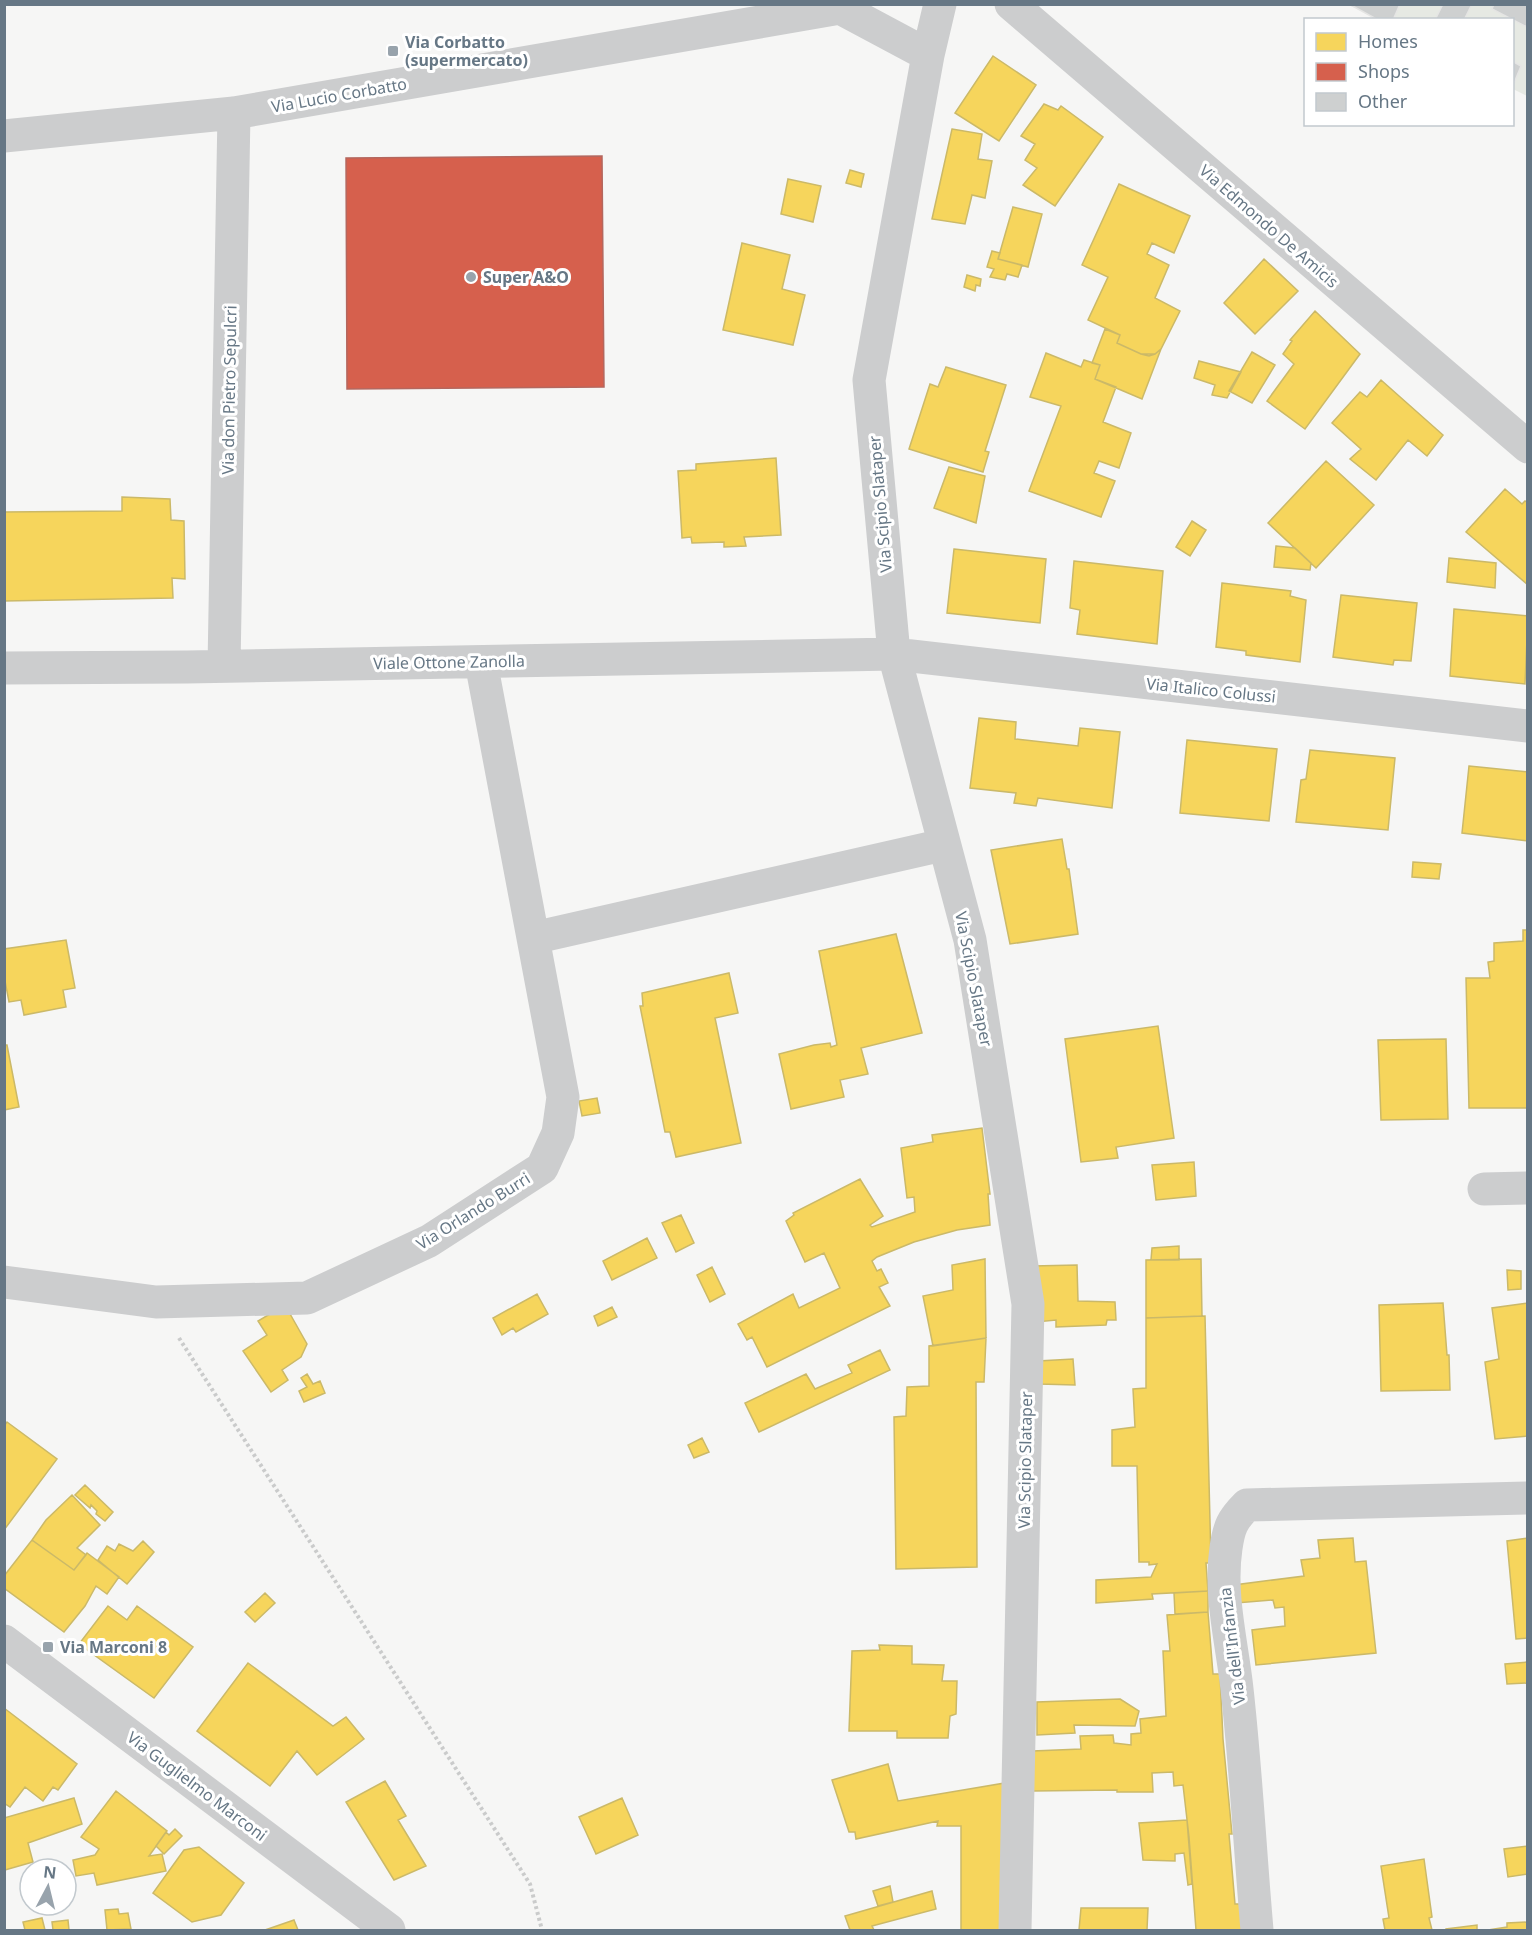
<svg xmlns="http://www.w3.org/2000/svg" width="1532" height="1935" viewBox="0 0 1532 1935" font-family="'Noto Sans',sans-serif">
  <rect width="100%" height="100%" fill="#f6f6f5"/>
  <path fill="#e6e9e3" d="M1349,5h178v91l-14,-7 -1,-69 -134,-1z"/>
  <path fill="#f6d55c" stroke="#cbb968" stroke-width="1.5" d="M993,56l43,29 -37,56 -44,-28z
    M1044,104l14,6 3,-4 42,31 -48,69 -32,-21 14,-17 -12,-8 10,-16 -14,-8z
    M952,129l30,5 -4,25 14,2 -7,37 -13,-3 -7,29 -33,-5z
    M850,170l14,4 -3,13 -15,-4z
    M788,179l33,7 -8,36 -32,-8z
    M1119,184l71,32 -16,37 -22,-10 -5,11 22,11 -14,33 25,13 -19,38 -6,5 -6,2 -8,-2 -24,-11 3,-8 -32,-15 20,-43 -26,-12z
    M1013,207l29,7 -14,53 -30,-8z
    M742,243l48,12 -8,34 23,6 -12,50 -70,-15z
    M992,251l8,2 -2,6 24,6 -4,12 -11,-3 -2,6 -15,-3 4,-8 -7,-2z
    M1264,259l34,32 -43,43 -31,-31z
    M967,275l14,4 -1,7 -4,-1 -1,6 -11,-4z
    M1315,311l45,43 -55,75 -38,-28 27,-37 -11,-10 9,-13 -2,-1z
    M1105,329l15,6 -3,8 24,11h14l6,-5 -19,50 -47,-20 5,-14 -8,-2z
    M1252,352l23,13 -23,38 -23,-12z
    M1046,353l35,14 3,-7 16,5 -5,14 21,8 -13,35 28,11 -12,35 -20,-7 -5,12 21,8 -14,36 -72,-26 32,-85 -31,-9z
    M1199,361l42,11 -14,26 -15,-3 3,-10 -21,-7z
    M946,367l60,18 -21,66 4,1 -6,20 -74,-23 21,-65 8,3z
    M1381,380l62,55 -16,21 -19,-16 -32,40 -26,-21 11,-10 -29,-26 28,-31 7,5z
    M776,458l5,77 -37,2 2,9 -22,1v-5l-32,1 -1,-6 -9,1 -4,-67 18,-1v-6z
    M1326,461l48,44 -58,63 -48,-45z
    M949,467l36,9 -9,47 -42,-15z
    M1505,489l17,15 3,-3 3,2v82l-62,-53z
    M122,497l48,2 1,21 13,1 1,58 -13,-1 1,20 -169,3v-89l118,-1z
    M1192,521l14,9 -16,26 -14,-9z
    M1276,546l19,2 16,15 -1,7 -36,-3z
    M954,549l92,10 -6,64 -93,-10z
    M1449,558l47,5 -1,25 -48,-6z
    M1074,561l89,10 -6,73 -80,-10 3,-24 -10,-2z
    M1222,583l69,8 -1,5 16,4 -6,62 -54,-7v-4l-30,-4z
    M1341,595l76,8 -6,58 -17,-1 -1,5 -60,-8z
    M1454,609l74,7 -3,68 -75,-8z
    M979,718l37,4 -1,17 63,7 2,-18 40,4 -8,76 -74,-10 -2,8 -22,-3 2,-10 -46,-5z
    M1187,740l90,9 -8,72 -89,-8z
    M1310,750l85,8 -7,72 -92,-8 5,-42 5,-1z
    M1469,766l59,6v69l-66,-8z
    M1062,839l5,30h2l9,65 -68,10 -19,-94z
    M1413,862l28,2 -2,15 -27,-2z
    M1523,930h5v178h-59l-3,-130h24l-2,-16 6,-1v-18l29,-2z
    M896,934l26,99 -61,15 7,26 -28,6 4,17 -53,12 -12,-55 35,-9 16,-2 1,4 6,-2 -18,-94z
    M66,940l9,48 -12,2 3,17 -42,8 -3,-15 -12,2 -5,-26v-27z
    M729,973l9,40 -23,5 26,125 -65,14 -6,-25h-5l-25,-126h3l-1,-13z
    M1158,1026l16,112 -58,9 2,11 -37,4 -16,-123z
    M1446,1039l2,80 -67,1 -3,-80z
    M4,1045h3l12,62 -15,3z
    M597,1098l3,15 -18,3 -3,-15z
    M982,1128l8,66h-2l2,31 -33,5 -43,12 -37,15 -5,4 5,10 4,-2 7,14 -9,4 11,19 -123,61 -15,-30 -5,3 -9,-16 55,-30 6,14 41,-20 -16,-35 -19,9 -19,-41 8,-6 -1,-2 67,-34 23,37 -13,9 2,2 43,-15 -1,-15 -7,1 -6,-50 32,-6 -1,-7z
    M1194,1162l2,34 -40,4 -4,-35z
    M681,1215l13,28 -18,9 -14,-29z
    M647,1238l10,20 -45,22 -9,-19z
    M1179,1246v14h-28l1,-12z
    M985,1259l1,79 -53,8 -10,-50 30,-6 -1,-25z
    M1201,1259l1,57 -56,2v-58z
    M1077,1265l1,36 37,1 1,18h-9l-1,5 -50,2v-7l-20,2 -3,-56z
    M712,1267l13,27 -15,8 -13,-27z
    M1507,1270l14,1v18l-13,1z
    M537,1294l11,20 -32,18 -3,-4 -11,7 -9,-17z
    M1443,1303l4,52h2l1,35 -69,1 -2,-86z
    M1528,1303v133l-33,3 -10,-77 14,-3 -7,-51z
    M285,1305l22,39 -6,13 -19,13 6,10 -17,12 -28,-41 24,-16 -9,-14z
    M612,1307l5,10 -19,9 -4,-10z
    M1205,1316l6,247h-5l2,28 -56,3 1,5 -57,4v-23l55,-3 6,-13 -8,1v-3h-10l-2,-96h-25v-36l23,-3 -2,-38 13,-1v-70z
    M986,1338l-2,44h-8l1,185 -81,2 -2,-152 12,-1 1,-29 22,-1v-40z
    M880,1350l10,20 -131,62 -14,-29 61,-29 9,15 37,-16 -4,-8z
    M1073,1359l2,26 -36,-1 -1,-23z
    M307,1374l6,10 7,-3 5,12 -21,9 -5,-11 8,-4 -6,-9z
    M7,1422l50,37 -53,71v-104z
    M702,1438l7,14 -15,6 -6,-13z
    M85,1485l28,27 -8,9 -9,-7 1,-3 -6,-6 -1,3 -15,-13z
    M72,1495l28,30 -23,23 9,7 -12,15 -42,-30 14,-20z
    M1353,1538l2,24 11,-1 10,92 -120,12 -4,-35 33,-4 -1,-19 -9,1 -2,-8 -37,3 -2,-18 70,-9 -3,-16 19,-2 -2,-18z
    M1528,1538v100l-12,1 -9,-98z
    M32,1540l42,30 13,-17 32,24 -12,17 -11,-8 -11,20 -21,26 -60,-44v-12z
    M143,1541l11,11 -27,32 -29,-24 9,-14 8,5 4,-7 14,7z
    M1208,1591v21l-33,2 -1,-21z
    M265,1593l10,10 -20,19 -10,-10z
    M108,1606l19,14 10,-14 56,41 -39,51 -75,-54z
    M1208,1612l5,62h7l3,65 9,95h-3l6,70h7l2,26h-48l-7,-93 -6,-52 -9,1 -1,-14 -21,1 1,19h-36v-2l-84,1v-40l48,-2 -1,-13 33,-1 1,8 17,2v-11l10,-1 -1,-14 26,-3 -3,-65h7l-3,-36z
    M879,1645l33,1v18l32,1 -2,16h15l-1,33 -6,2 -2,22h-51v-7h-48l3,-80 28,-1z
    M1528,1662v21l-21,1 -2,-20z
    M248,1663l85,63 13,-9 18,22 -47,36 -20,-24 -27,35 -73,-55z
    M1120,1699l19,12 -4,15 -61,-1 1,8 -38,2v-33z
    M4,1708l73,56 -19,26 -5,-3 -10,14 -18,-14 -15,20 -6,-4z
    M888,1764l10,37 107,-18 -2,147h-42v-104h-24l1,-5 -82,18 -1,-7h-6l-17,-52z
    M385,1781l21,35 -8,4 28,46 -32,14 -48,-78z
    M116,1791l51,40 -18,25 13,-2 4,17 -69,14 -3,-12 -18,3 -3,-16 22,-5 4,-6 -18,-12z
    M74,1798l8,26 -54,19 5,19 -28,8 -1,-52z
    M622,1798l16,37 -42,19 -17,-37z
    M1187,1820l5,64 -4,1 -4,-32 -9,1v7l-32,-1 -4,-37z
    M175,1829l7,7 -18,18 -8,-8 10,-14 3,3z
    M1528,1846v28l-20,3 -4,-28z
    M199,1847l45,36 -23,32 -29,7 -39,-29 31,-43z
    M1424,1859l8,58 -3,1 3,12h-47l-2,-11 6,-1 -8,-52z
    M890,1886l3,16 -15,4 -5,-15z
    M932,1891l4,18 -64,17 2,4h-24l-5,-14z
    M1081,1908h67l-1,22h-68z
    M118,1909l1,5 9,-1 3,16 -24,1 -2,-20z
    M42,1918l3,12h-20l-2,-8z
    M68,1920l1,10h-16l-1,-8z
    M294,1920l4,10h-33z
    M1528,1922v8h-40l19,-3v-4z
    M1477,1925v5h-31v-1z"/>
  <path fill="#d6604d" stroke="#b4675e" stroke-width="1.5" d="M602,156l2,231 -257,2 -1,-231z"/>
  <path fill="#ced0d0" stroke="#e5e5e4" stroke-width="1.5" d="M1349,4h51l-7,16h-15z
    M1443,4h29l-8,16h-29z
    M1494,4h34l-1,23 -35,-18z
    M1512,61l9,5 -9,22z"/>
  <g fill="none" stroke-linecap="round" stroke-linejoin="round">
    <path stroke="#cacbcb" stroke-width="4" stroke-dasharray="3 3" stroke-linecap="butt" d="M179,1338l351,546 12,46"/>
    <path stroke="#cccdce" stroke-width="33" d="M940,4l-12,51 -59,325 25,274 76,286 58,364 -13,626
      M1011,4l517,443
      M840,8l88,47
      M4,136l230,-23 606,-105 7,-4
      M224,666l10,-553
      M4,668l183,-1 707,-13 634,72
      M533,938l410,-93
      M1484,1189l44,-1
      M4,1282l152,20 151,-4 122,-57 113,-73 16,-35 5,-36 -82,-435
      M4,1641l385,289
      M1257,1930c-7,-80 -11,-160 -20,-241 -5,-46 -18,-94 -11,-141 3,-21 6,-28 21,-43l281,-7"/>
  </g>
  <g fill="#98a3ac" stroke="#fff" stroke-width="2">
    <rect x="387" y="45" width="12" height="12" rx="3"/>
    <circle cx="471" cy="277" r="6"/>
    <rect x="42" y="1641" width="12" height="12" rx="3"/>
  </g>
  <g text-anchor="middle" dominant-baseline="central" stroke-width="6" stroke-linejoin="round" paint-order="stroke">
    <g font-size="16" font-weight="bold" fill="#667785" stroke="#fff" text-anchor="start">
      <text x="405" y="42">Via Corbatto<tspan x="405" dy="18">(supermercato)</tspan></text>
      <text x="483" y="277">Super A&amp;O</text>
      <text x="60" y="1647">Via Marconi 8</text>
    </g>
    <g font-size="16" fill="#667785" stroke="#fff">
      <text transform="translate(339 95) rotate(-10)">Via Lucio Corbatto</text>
      <text transform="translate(1269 226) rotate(41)">Via Edmondo De Amicis</text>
      <text transform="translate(229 390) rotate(-89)">Via don Pietro Sepulcri</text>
      <text transform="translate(880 504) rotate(-95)">Via Scipio Slataper</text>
      <text transform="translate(449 662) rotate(-1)">Viale Ottone Zanolla</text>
      <text transform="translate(1211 690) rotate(6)">Via Italico Colussi</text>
      <text transform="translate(974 979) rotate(79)">Via Scipio Slataper</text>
      <text transform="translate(473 1211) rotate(-32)">Via Orlando Burri</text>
      <text transform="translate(1025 1460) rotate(-89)">Via Scipio Slataper</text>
      <text transform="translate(1232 1646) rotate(-97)">Via dell'Infanzia</text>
      <text transform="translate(197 1786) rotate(37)">Via Guglielmo Marconi</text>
    </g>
  </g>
  <rect width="1532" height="1935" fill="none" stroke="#667785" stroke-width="12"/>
  <rect x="1304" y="18" width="210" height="108" fill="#ffffff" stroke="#c2c9ce" stroke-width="1.5"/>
  <rect x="1316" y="33" width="30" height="18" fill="#f6d55c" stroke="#c2c9ce" stroke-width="1.5"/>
  <text x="1358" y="48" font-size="18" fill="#667785">Homes</text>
  <rect x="1316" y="63" width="30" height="18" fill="#d6604d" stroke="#c2c9ce" stroke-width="1.5"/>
  <text x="1358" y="78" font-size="18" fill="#667785">Shops</text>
  <rect x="1316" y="93" width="30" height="18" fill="#ced0d0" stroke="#c2c9ce" stroke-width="1.5"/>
  <text x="1358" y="108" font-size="18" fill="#667785">Other</text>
  <g transform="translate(48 1887) rotate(7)"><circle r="28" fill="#ffffff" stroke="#c2c9ce" stroke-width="1.5"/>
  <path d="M0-4.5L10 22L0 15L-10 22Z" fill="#98a3ac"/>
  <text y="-9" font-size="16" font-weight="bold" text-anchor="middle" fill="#667785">N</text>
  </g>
</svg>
